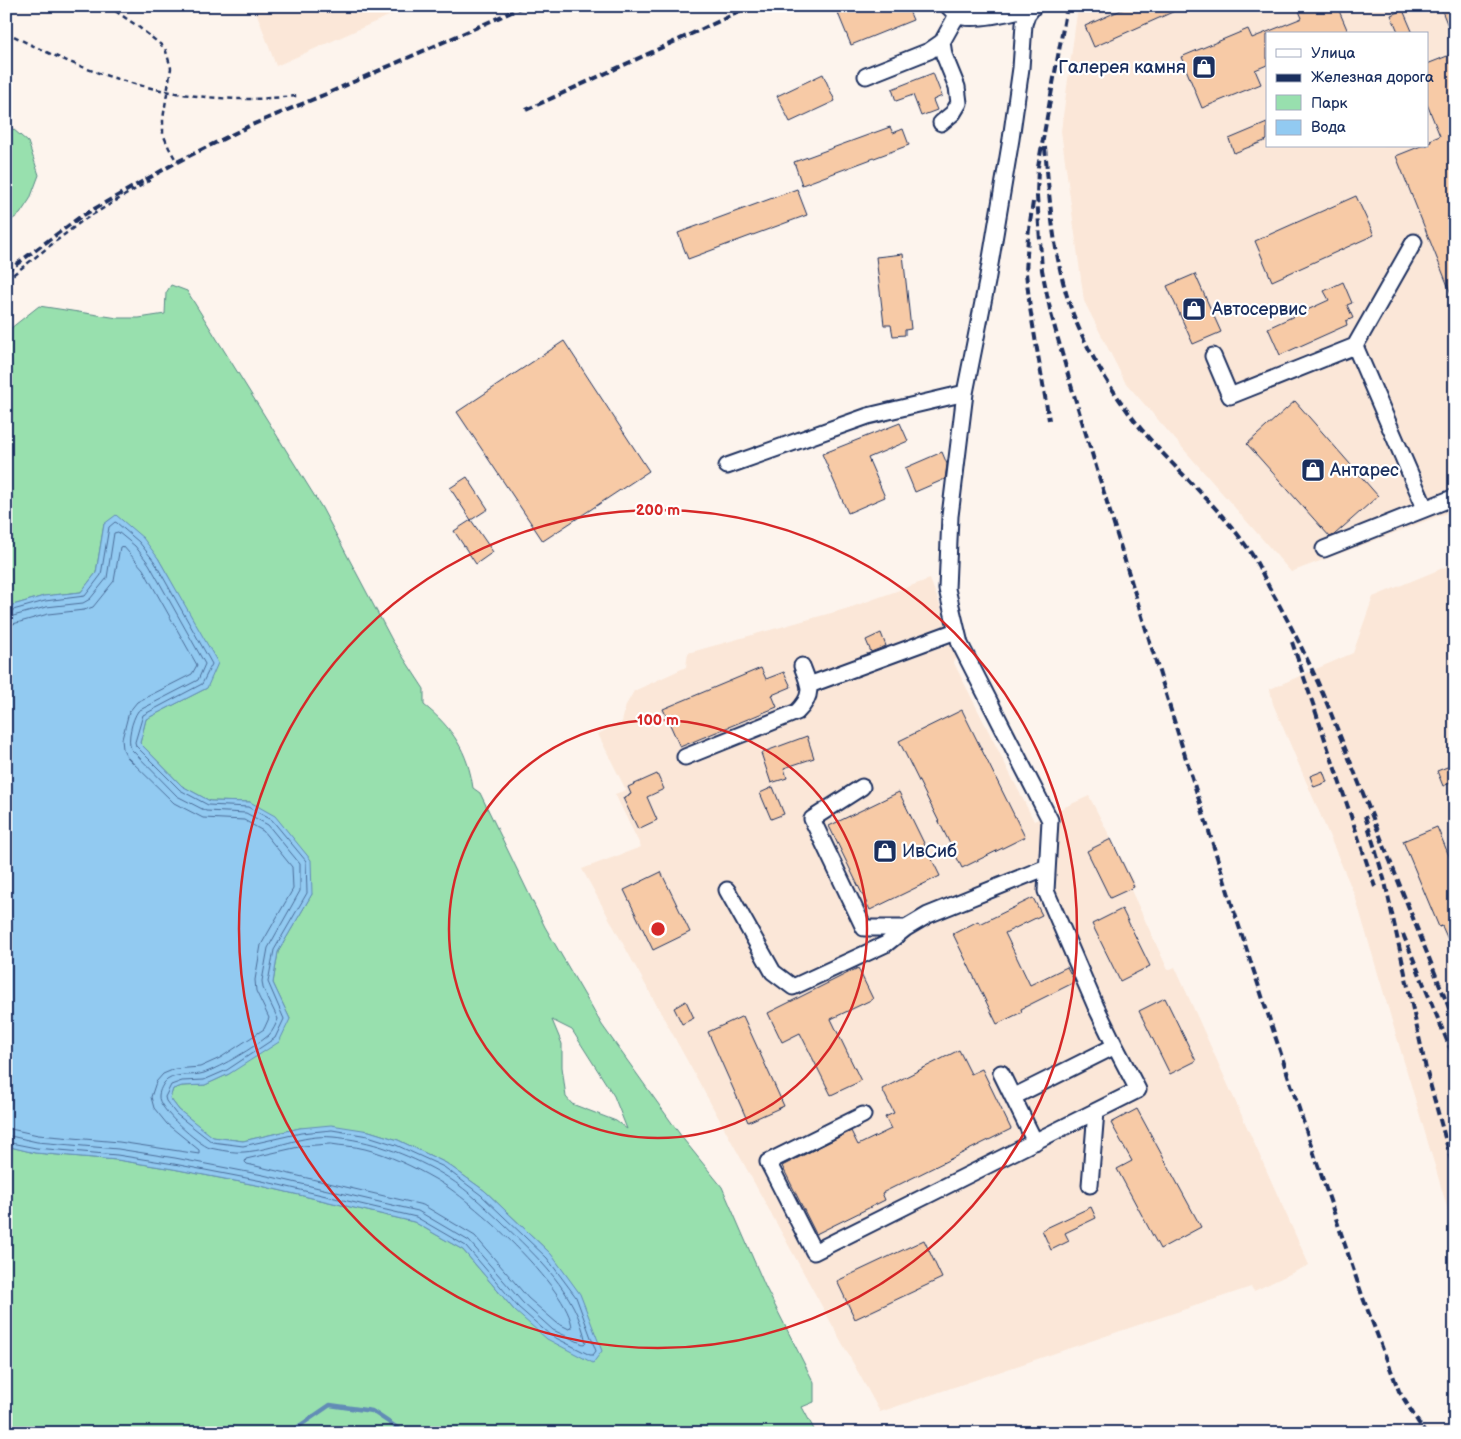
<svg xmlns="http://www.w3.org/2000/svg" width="1461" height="1439" viewBox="0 0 1461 1439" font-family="'Balsamiq Sans',sans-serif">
  <rect width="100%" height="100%" fill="#fdf4ed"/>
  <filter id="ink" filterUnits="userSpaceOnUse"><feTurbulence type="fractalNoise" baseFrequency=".02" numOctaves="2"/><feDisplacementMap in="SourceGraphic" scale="10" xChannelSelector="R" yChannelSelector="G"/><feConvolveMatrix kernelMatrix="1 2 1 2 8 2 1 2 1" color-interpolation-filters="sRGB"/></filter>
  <g filter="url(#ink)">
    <path fill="#fbe7d8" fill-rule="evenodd" d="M254,6h157l-135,60z
      M1078,6h377v504l-164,62 -166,-190 -41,-81 -23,-170zM1267,34h160v112h-160z
      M1455,563v671l-100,-338 -82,-192 -3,-15 83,-36 20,-56z
      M930,579l30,78 -7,4 81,160 55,-25 47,91 -5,3 37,80 7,-3 134,298 -55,26 -3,-4 -371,125 -298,-543 59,-22 -26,-53 11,-4 -28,-56 24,-12 4,-17 8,-14 52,-24 2,-14 161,-45z"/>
    <path fill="#98e0ae" stroke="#5a8886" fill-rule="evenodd" d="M6,123l22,19 11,33 -9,24 -10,15 -14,10z
      M171,285l16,6 135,217 70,132 32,49v16c28,22 44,47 49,83l7,5 65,134 57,98 82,115 38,47 43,99 49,97v19l-12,5 14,26h-810v-287l29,7 82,7 56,9 88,17 153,36 49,28 52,61 36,-57 -66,-63 -39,-28 -48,-23 -29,-9 -69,-3 -57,13 -31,-4 -33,-27 -9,-12 3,-9 9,-3 23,-1 24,-11 61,-55 -17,-36 5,-31 34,-58 -62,-92 -40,-1 -28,-15 -42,-43 6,-24 61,-31 -14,-67 -35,-63 -54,-34 -8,49 -15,19 -37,4 -38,11v-275l33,-26 79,12h21l26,-4 1,-21zM552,1020l20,10 42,66 13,33 -11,-8 -44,-17 -6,-7 -4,-30v-23z"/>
    <path fill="#92caf1" stroke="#628cb6" d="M116,515l27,23 15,20 60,105 -11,25 -61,31 -6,24 42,43 28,15 40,1 25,14 36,44 1,34 -34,58 -5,31 17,36 -11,23 -50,32 -24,11 -23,1 -9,3 -3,9 9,12 34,27 30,4 57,-13 31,-3 38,6 29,9 48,23 39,28 66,63 29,40 22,57 -9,12 -46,-24 -32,-28 -52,-61 -49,-28 -153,-36 -88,-17 -56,-9 -82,-7 -29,-7v-539l38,-11 37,-4 15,-19 8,-49z"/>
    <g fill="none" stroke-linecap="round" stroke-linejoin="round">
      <path stroke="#4b6d99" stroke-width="1" d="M6,612l39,-11 40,-5 16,-21 8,-48 6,-5 2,1 22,19 15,19 58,103 -10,20 -59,31 -8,27 1,4 44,44 28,15 40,2 24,13 34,41 1,32 -33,57 -6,32 16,37 -9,19 -48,32 -23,10 -22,1 -11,4 -6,12 1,4 10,13 36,28 31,4 58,-13 31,-3 36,6 28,9 48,22 37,28 66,63 29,39 20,54 -3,4h-3l-40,-20 -32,-28 -52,-61 -50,-29 -154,-36 -88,-17 -57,-9 -81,-7 -30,-6
        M6,618l40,-11 37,-4 7,-4 17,-21 7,-45 4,-1 17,14 14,18 56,100 -7,16 -60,31c-6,9 -11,28 -7,38l46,47 29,15 40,2 22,12 32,39v27l-32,57 -6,33 1,7 15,31c-2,5 -5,12 -9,16 -14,12 -48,32 -65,38 -12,4 -25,-1 -37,7 -4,3 -8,11 -8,16 -2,12 40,49 51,52 10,2 24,5 34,4 30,-2 58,-18 89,-15 37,3 74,17 106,35 23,13 43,32 62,50 36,35 75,69 85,121l-3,1 -30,-14 -30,-27 -54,-62 -51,-30 -155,-36 -88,-17 -57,-9 -81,-7 -31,-7
        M6,626l42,-12 36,-4 9,-3 21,-26 6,-34 3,-1 20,23 54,96 -5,9 -55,28 -8,10 -7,27 1,10 4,8 47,46 29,15 41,2 19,11 29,36 1,22 -32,56 -6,35 1,11 13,27 -5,11 -44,29 -20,9 -25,2 -12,5 -7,8 -5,15 3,11 13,16 32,26v4l-80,-12 -81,-7 -32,-7
        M331,1144c11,2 23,2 34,5 24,6 49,18 70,30 35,19 135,110 137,149l-3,1 -12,-6 -29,-25 -53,-62 -52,-31 -176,-41 -2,-2 1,-3 57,-13z"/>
      <path stroke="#628cb6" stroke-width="4.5" d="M289,1433l41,-28 42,6 33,22"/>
    </g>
    <path fill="#f7caa6" stroke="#1b2f5e" d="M835,6h72l6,14 -62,25z
      M1130,6h56l-92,41 -9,-21z
      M1297,6h40l12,28h-82v31l-12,5 6,14 -59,24 -21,-51 67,-28 4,9 50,-20z
      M1440,6h15v35h-1z
      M1403,10l9,21 -7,3h-6l-8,-19z
      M1455,53v98l-4,2 4,9 -1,139 -58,-145 25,-10h6v-2l4,-2 -1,-2 10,-4 -13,-32v-40z
      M933,73l9,23 -9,4 4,10 -16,6 -8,-21 -17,6 -4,-12z
      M823,74l12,27 -45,21 -13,-26z
      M1267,123v17l-33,13 -5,-14z
      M890,127l3,6 10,-4 6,16 -107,40 -8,-23z
      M797,189l10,26 -119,44 -10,-26z
      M1356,196l18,39 -102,46 -17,-40z
      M903,254l8,75 -6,1v5l-12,1 -2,-11h-7l-8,-68z
      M1195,274l26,58 -28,12 -26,-58z
      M1343,282l9,21 -5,2 6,13 -7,3 1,4 -67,30 -12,-27 61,-28 -5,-9z
      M564,341l85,130 -106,70 -86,-129z
      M1295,401l83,95 -44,39 -4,2 -83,-93z
      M900,423l8,18 -40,17 17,39 -37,16 -26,-59z
      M942,452l5,12 -2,15 -30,13 -10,-24z
      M467,477l21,32 -17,11 -21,-32z
      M471,520l22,32 -17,12 -22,-33z
      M881,633l5,13 -15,6 -5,-12z
      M761,668l5,11 18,-7 7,15 -19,8 5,12 -97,40 -17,-38z
      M962,710l63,127 -63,31 -63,-127z
      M807,736l7,22 -30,10 3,10 -16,5 -10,-30z
      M1455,764v17l-12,5 -6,-15z
      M1323,771l4,11 -13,5 -4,-11z
      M657,774l7,15 -17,8 10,23 -19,9 -15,-31 8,-4 -3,-7z
      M773,787l11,27 -13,5 -11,-26z
      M899,792l41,84 -70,34 -41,-84z
      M1437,827l18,43v85l-13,-29 -3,1 -36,-86z
      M1111,839l23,48 -24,11 -23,-47z
      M661,872l29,60 -37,18 -29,-60z
      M1033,898l9,17 -37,18 25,52 37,-18 8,15 -54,27 1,3 -25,12 -44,-90 25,-13 2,3z
      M1122,909l28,57 -30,15 -28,-57z
      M858,968l15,31 -42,20 30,62 -30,14 -31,-62 -18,9 -14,-29z
      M1165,998l31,63 -26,13 -31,-63z
      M686,1001l8,17 -12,6 -8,-16z
      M743,1016l41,90 -36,16 -40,-90z
      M959,1050l12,24 11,-5 29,60 -129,64 3,7 -69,34 -34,-68 69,-35 7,14 33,-16 -6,-12 9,-4 -12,-24z
      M1137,1109l64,118 -41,22 -43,-80 15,-8 -21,-38z
      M1091,1207l5,11 -31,15 4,8 -18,9 -9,-20z
      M924,1240l18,38 -87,41 -18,-38z"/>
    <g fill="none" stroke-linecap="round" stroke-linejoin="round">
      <g stroke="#1b2f5e" stroke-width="19">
        <path id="minor" d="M948,6c3,3 6,7 9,9 13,8 60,-4 75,-8
          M866,76l63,-25 13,-9 15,-27
          M941,123l12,-10 6,-10 -2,-16 -13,-32 -2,-13
          M1414,242l-59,104 70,162
          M1213,356l17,40 125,-50
          M727,466l141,-50 97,-23
          M1324,549l131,-52
          M809,685l147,-54
          M685,757l112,-45c17,-17 13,-26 5,-46
          M862,787l-50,32 52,109h42
          M727,890l46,82 20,15 93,-43 20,-16 22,-13 119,-48
          M1001,1073l34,69
          M1013,1097l102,-51 -19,-39 -50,-116 4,-71 -90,-176 -13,-55 3,-73 15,-123 22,-111 24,-143 10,-71 3,-44 3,-9 7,-9
          M863,1115l-95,47 46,90 324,-162 -23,-44
          M1090,1185l6,-74"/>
      </g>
      <path stroke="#1b2f5e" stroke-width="2.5" stroke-dasharray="5 4" stroke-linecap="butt" d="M108,6l28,19 29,23 6,20 -8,51v15l6,14 8,14
        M6,32c75,40 155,67 241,67 17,0 33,-2 50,-3
        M6,280l76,-59 67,-40 -1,-2"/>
      <use href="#minor" stroke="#fff" stroke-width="15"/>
      <path stroke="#1b2f5e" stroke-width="4" stroke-dasharray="8 4" stroke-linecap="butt" d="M1067,6l-29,161 -1,29 5,74 9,44 19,68 106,345 58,184 74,225 55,162 36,93 26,42
        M526,110l226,-104
        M1045,147c5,56 8,113 28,167 15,40 47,91 75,123 33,38 73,72 101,113 8,12 14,25 20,37 22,38 42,78 59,119l127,317
        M1033,202l-5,34 -2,37 4,35 19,112
        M6,272l74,-55 97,-55 72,-36 77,-32 199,-88
        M1292,642l83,245
        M1365,816l20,66 41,187 29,105
        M1403,934l52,126"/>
    </g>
  </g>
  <g fill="none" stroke="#d62828" stroke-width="2.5">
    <circle cx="658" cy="929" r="209"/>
    <circle cx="658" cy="929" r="419"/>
  </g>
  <defs>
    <g id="shop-square" transform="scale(1.25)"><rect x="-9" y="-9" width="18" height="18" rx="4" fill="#1b2f5e" stroke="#fff"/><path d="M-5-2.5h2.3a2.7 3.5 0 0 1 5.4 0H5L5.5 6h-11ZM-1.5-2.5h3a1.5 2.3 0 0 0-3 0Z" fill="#fff"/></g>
  </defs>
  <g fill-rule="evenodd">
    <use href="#shop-square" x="1204" y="67"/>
    <use href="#shop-square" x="1194" y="309"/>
    <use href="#shop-square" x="1313" y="470"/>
    <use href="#shop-square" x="885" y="851"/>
  </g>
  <g text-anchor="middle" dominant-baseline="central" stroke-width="4.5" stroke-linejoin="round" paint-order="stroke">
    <g font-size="18" fill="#1b2f5e" stroke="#fff" text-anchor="start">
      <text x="1186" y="67" text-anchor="end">Галерея камня</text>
      <text x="1212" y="309">Автосервис</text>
      <text x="1330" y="470">Антарес</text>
      <text x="902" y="851">ИвСиб</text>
    </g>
  </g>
  <circle cx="658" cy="929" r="8" fill="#d62828" stroke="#fff" stroke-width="2.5"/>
  <g font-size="15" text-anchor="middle" font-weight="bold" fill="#d62828" stroke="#fff" stroke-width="4.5" stroke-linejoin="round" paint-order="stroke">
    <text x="658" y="515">200 m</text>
    <text x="658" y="725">100 m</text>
  </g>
  <rect width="1461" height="1439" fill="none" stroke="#fff" stroke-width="25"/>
  <rect x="12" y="12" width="1436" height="1414" fill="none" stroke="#1b2f5e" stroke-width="2" filter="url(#ink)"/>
  <rect x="1266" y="32" width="162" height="115" fill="#ffffff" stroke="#a4acbf"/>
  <rect x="1276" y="49" width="25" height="8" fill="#ffffff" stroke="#a4acbf"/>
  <text x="1311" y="58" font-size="15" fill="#1b2f5e">Улица</text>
  <rect x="1276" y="74" width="25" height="8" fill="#1b2f5e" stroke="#a4acbf"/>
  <text x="1311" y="82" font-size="15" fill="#1b2f5e">Железная дорога</text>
  <rect x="1276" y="95" width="25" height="15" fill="#98e0ae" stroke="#a4acbf"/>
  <text x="1311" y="108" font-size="15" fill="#1b2f5e">Парк</text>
  <rect x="1276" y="120" width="25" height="15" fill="#92caf1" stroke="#a4acbf"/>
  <text x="1311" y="132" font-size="15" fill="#1b2f5e">Вода</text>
</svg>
